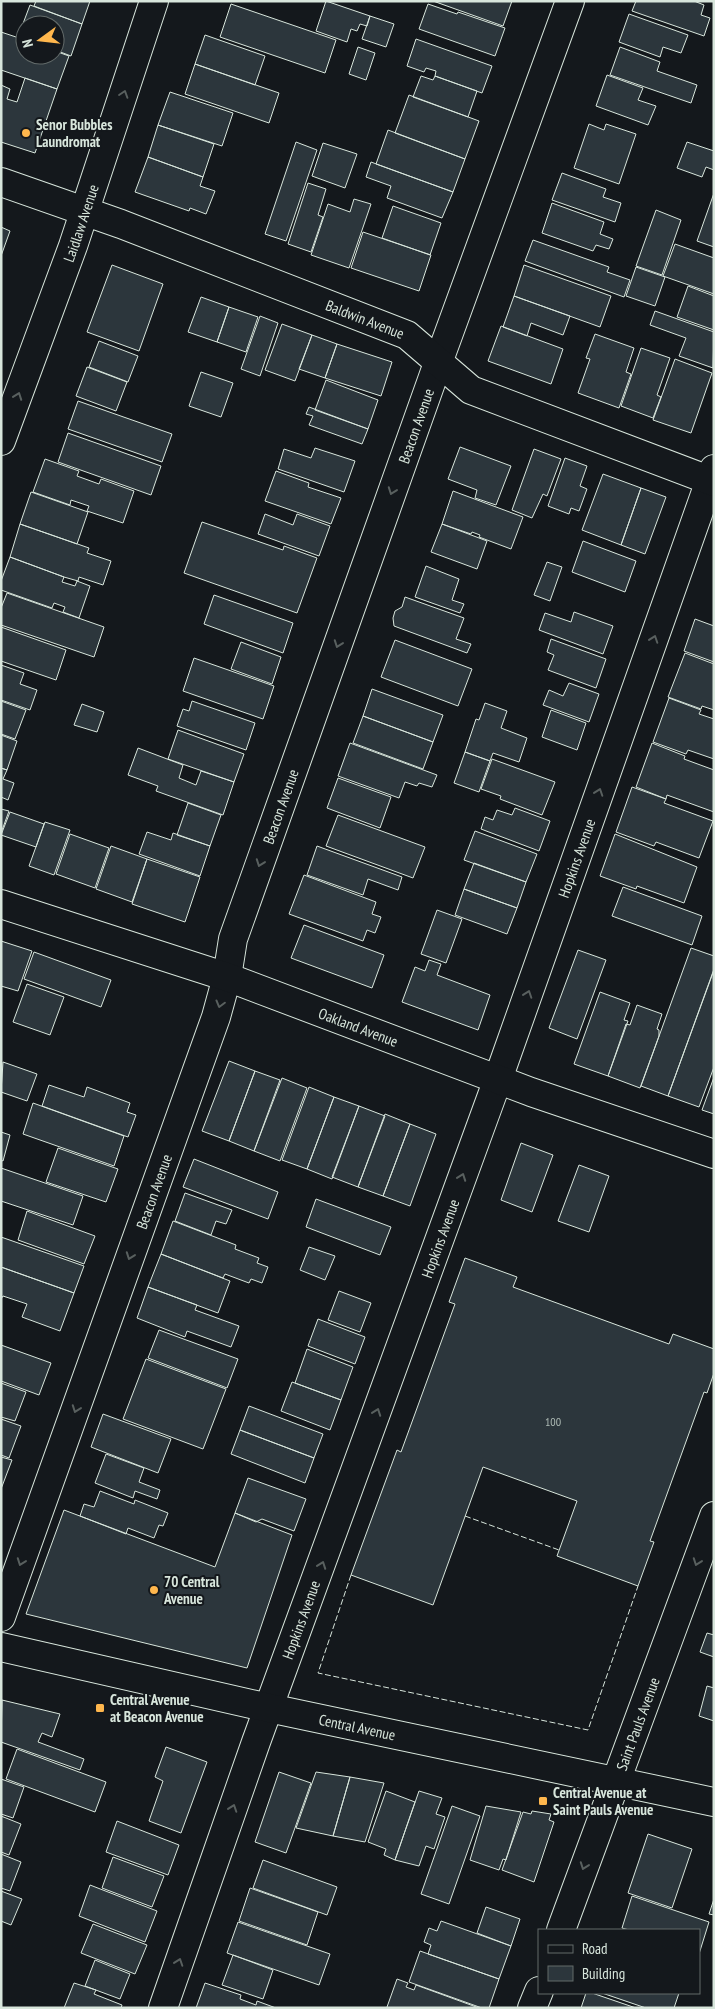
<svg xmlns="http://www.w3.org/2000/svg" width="715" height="2009" viewBox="0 0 715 2009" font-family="'PT Sans Narrow',sans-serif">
  <rect width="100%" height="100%" fill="#14181c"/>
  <path fill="#2c363c" stroke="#d8e6dc" d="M36,1h54l-8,23 -48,-18z
    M326,1l44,15 -3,10 -7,-2 -3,7 -6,-2 -4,13 -31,-11z
    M433,1h79l-9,25z
    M636,1h58l10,4 -3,10 9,3 -6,18 -72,-25z
    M231,4l105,36 -11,33 -105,-36z
    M428,4l29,10 1,-2 47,16 -10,28 -76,-27z
    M30,5l52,19 -11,32 -16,-6v-25h-30v14l-7,-2z
    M629,14l59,21 -7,18 -18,-6 -3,10 -41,-15z
    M370,16l24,8 -8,23 -24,-8z
    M1,32l24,8v15h30v-4l14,5 -12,33 -56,-19z
    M205,35l60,21 -10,29 -60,-21z
    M416,39l76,27 -10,27 -47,-17 1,-5 -10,-3 -2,4 -17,-6z
    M358,47l17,6 -9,27 -17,-6z
    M620,47l40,15 -3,9 40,14 -6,18 -81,-28z
    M195,64l84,29 -10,30 -84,-29z
    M607,75l36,13 -5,12 18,6 -8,19 -52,-19z
    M421,76l12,4 2,-4 42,15 -9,26 -55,-20z
    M25,78l32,11 -22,64 -34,-11v-57l9,4 -3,10 10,3z
    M170,92l63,21 -11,33 -64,-21z
    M409,95l70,26 -14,38 -70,-26z
    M589,124l15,6 2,-6 30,10 -17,50 -45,-16z
    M158,125l56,19 -11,33 -55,-20z
    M388,130l77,29 -12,33 -77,-28z
    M296,142l21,8 -31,91 -21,-7z
    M687,142l27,9v19l-8,-3 -4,10 -25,-9z
    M323,143l34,11 -12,34 -33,-12z
    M148,157l55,20 -3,9 15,5 -9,23 -16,-6 -1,3 -54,-19z
    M371,162l82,30 -11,26 -55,-20 4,-12 -25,-9z
    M562,173l44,16 -3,8 18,6 -6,19 -63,-22z
    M308,183l18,6 -8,26 5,2 -12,35 -23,-8z
    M714,193v54l-17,-6z
    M354,199l17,5 -22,64 -38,-13 17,-51 22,8z
    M552,203l52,19 -4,12 13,5 -4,10 -13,-4 -3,6 -51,-18z
    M393,206l48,17 -11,32 -48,-17z
    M656,210l25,10 -19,55 -26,-9z
    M1,227l9,4 -9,25z
    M363,232l68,23 -12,36 -68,-23z
    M533,240l76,27 -2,5 23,8 -6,17 -99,-36z
    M675,244l39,14v36l-51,-18z
    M112,265l51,19 -24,67 -52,-19z
    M524,265l87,31 -11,31 -86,-31z
    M636,267l29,10 -10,29 -29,-10z
    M688,286l26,10v34l-37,-13z
    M514,296l56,20 -7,19 -32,-12 -4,13 -24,-9z
    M201,297l28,10 -12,35 -29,-10z
    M229,307l29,10 -12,35 -29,-10z
    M655,311l59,21 -1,36 -34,-12 7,-18 -36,-13z
    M260,316l18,7 -18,53 -19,-7z
    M282,324l30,11 -17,46 -30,-11z
    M501,326l62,23 -12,35 -63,-23z
    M595,334l39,14 -8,24 5,2 -12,34 -41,-15 12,-34 -4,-1z
    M312,335l25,9 -12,34 -26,-9z
    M99,341l39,15 -10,26 -39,-15z
    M337,344l55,18 -11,34 -56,-18z
    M641,348l29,10 -13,37 4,2 -8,21 -32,-12z
    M675,359l37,14 -21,60 -38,-13z
    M87,367l40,15 -11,29 -40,-15z
    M201,372l32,11 -12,34 -32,-11z
    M326,380l52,20 -10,29 -53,-19z
    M78,401l94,33 -10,28 -94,-33z
    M309,407l59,22 -6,15 -53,-19 4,-9 -7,-2z
    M68,433l93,33 -10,29 -93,-33z
    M460,447l51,19 -15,39 -21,-7 2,-8 -29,-11z
    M315,448l40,13 -11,31 -66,-23 6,-20 27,9z
    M534,449l27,10 -14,37 -4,-2 -11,24 -20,-8z
    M565,458l22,8 -7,20 7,3 -8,22 -8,-3 -2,6 -21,-8z
    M45,459l34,12 -2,5 22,8 2,-5 33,12 -11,32 -36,-12 2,-5 -18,-6 -1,5 -37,-13z
    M276,471l33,12 -1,4 33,11 -10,26 -66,-23z
    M603,474l38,14 -20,57 -39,-15z
    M641,488l25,9 -21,57 -24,-9z
    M453,491l70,26 -12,32 -32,-12 1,-2 -8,-3 -1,2 -29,-10z
    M31,492l57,20 -11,32 -57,-20z
    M265,514l28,11 4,-11 33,12 -11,30 -61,-22z
    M202,522l81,28 1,-4 33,12 -20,55 -113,-40z
    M20,524l69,24 -2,5 24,8 -8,24 -24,-8 -1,4 -14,-4 -54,-20z
    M442,524l45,17 -10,28 -46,-17z
    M583,541l53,20 -11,31 -53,-20z
    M10,557l54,20 -2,5 13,4 2,-5 13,5 -11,32 -16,-6 2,-5 -11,-4 -2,5 -51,-18v-9z
    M547,562l15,5 -12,34 -16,-6z
    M426,566l33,13 -7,21 12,4 -4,9 -45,-16z
    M7,593l97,34 -10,30 -93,-32v-17z
    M214,595l79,28 -10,30 -79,-29z
    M405,597l59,21 -8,21 15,5 -4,9 -73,-27 -1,-8 2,-7 7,-4z
    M574,612l39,14 -10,28 -64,-24 6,-17 26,9z
    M695,619l19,7v36l-30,-11z
    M1,627l65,23 -10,30 -55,-19z
    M551,639l55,20 -10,29 -48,-18 6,-15 -7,-3z
    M395,640l77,29 -14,37 -77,-29z
    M241,642l40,15 -9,27 -41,-15z
    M685,653l29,11v46l-12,-4 -1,3 -33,-12z
    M194,658l80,28 -11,33 -80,-28z
    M1,665l23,8 -4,11 17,6 -7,20 -29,-10z
    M569,683l30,11 -10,28 -46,-17 6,-15 14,6z
    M372,689l71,26 -10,27 -70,-26z
    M669,698l32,12 -2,4 15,5v40l-26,-9 -2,4 -33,-12z
    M1,701l25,9 -11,29 -14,-5z
    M192,701l63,22 -9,27 -69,-24 6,-17 6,2z
    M485,703l22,8 -6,17 26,10 -8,24 -26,-9 -3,8 -25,-9 11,-33 3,1z
    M82,704l22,8 -7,20 -23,-7z
    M551,710l35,13 -9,27 -35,-13z
    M363,716l70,26 -10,27 -70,-26z
    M178,730l66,24 -10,28 -66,-23z
    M1,735l16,6 -10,29 -6,-2z
    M350,743l87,32 -5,12 -13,-4 -2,3 -12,-4 -6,16 -61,-22z
    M652,743l33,13 -1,3 30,11v42l-47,-17 -1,4 -30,-12z
    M138,748l45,17 -4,13 17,7 5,-14 33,11 -11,33 -67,-24 2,-5 -30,-11z
    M465,752l25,9 -11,31 -25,-9z
    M492,759l63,23 -13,33 -42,-16 1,-3 -20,-7z
    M1,768l6,2 -4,9 11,4 -6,17 -7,-3z
    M338,778l53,19 -11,31 -53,-20z
    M632,787l34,12 -2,4 49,18 -14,37 -43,-16 -2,4 -38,-14z
    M188,803l33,12 -11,31 -33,-11z
    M515,808l35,13 -11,30 -58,-22 4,-12 8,3 4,-10 15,5z
    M1,809l8,2 -8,22z
    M10,812l34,12 -8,23 -35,-12z
    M338,815l87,32 -12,31 -87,-32z
    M45,822l25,8 -16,45 -25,-9z
    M475,831l62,23 -11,28 -62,-22z
    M147,832l24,8 2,-7 37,13 -10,30 -61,-22z
    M70,834l39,14 -14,40 -39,-14z
    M615,834l82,33 -13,36 -47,-17 -1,3 -36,-13z
    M111,846l36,13 -15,43 -36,-13z
    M317,846l85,31 -4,13 -30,-11 -5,16 -56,-20z
    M147,859l53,18 -15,45 -53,-18z
    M474,863l52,19 -9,26 -53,-19z
    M304,875l72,27 -4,12 9,3 -6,16 -8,-3 -4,11 -74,-27z
    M623,887l79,29 -10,29 -80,-29z
    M464,889l53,19 -10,26 -52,-19z
    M437,910l25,9 -16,44 -25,-9z
    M304,925l80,30 -12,33 -81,-30z
    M1,941l31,10 -14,40 -17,-5z
    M691,948l23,8v13l-46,127 -27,-10z
    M578,950l28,10 -29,79 -28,-11z
    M34,952l77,28 -10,27 -77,-28z
    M429,960l12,4 -4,11 53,20 -12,35 -76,-28 13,-35 10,4z
    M714,970v97l-15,40 -31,-11z
    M27,984l37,13 -14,38 -37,-13z
    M600,992l30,11 -6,17 4,1 -20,55 -34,-12z
    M637,1005l25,9 -5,15 2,1v6l-19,52 -32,-12 18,-52 4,1z
    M229,1061l26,10 -26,70 -27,-10z
    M3,1062l34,12 -10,27 -26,-9z
    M255,1071l25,9 -26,71 -25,-10z
    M714,1077v37l-12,-4z
    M282,1078l25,10 -27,73 -26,-10z
    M49,1085l35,12 3,-10 43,16 -3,9 9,3 -8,22 -86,-31z
    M309,1087l25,10 -27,72 -25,-9z
    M334,1097l25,9 -27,73 -25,-10z
    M33,1103l91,33 -10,30 -91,-32z
    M359,1106l26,10 -27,71 -26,-10z
    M385,1114l25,10 -27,72 -25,-9z
    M410,1124l26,10 -26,72 -27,-10z
    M1,1132l9,3 -7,26 -2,-1z
    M521,1143l32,12 -21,57 -31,-12z
    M58,1148l60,21 -12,33 -60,-20z
    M194,1159l84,33 -10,27 -85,-32z
    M579,1165l30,11 -20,56 -31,-11z
    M1,1168l82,28 -10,29 -72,-24z
    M185,1193l47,17 -6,14 -10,-3 -5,14 -36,-14z
    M316,1199l75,28 -11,28 -74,-28z
    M27,1211l68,25 -11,28 -66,-24z
    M173,1221l63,24 -1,4 24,9 -2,5 11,4 -6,16 -11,-4 -2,4 -24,-9 -2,4 -62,-24z
    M1,1237l83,29 -10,27 -73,-26z
    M309,1247l26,9 -10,24 -25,-10z
    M161,1254l69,27 -12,32 -70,-26z
    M465,1258l52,19 -4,10 156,57 4,-10 41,15v24l-7,20 -3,-1 -54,149 4,1 -16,44 -81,-30 20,-55 -94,-34 -50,138 -82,-30 46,-125 4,2 54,-148 -6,-2z
    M1,1267l73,26 -14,38 -38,-14 5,-13 -24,-8 -2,3z
    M148,1287l49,18 -2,5 44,16 -8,21 -44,-16 -2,6 -48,-19z
    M339,1291l32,12 -11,29 -32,-12z
    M318,1319l47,18 -10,27 -47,-18z
    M159,1330l79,29 -11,29 -79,-30z
    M1,1345l50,18 -12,32 -38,-14z
    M307,1349l46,18 -12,33 -46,-17z
    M146,1359l80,30 -23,60 -80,-30z
    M292,1382l49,18 -11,30 -49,-19z
    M1,1383l25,9 -11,29 -14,-4z
    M249,1406l74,28 -9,24 -74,-28z
    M103,1414l68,25 -13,34 -67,-26z
    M1,1419l20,7 -12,32 -8,-3z
    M240,1430l74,28 -9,25 -74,-29z
    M106,1454l38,14 -5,14 21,8 -3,9 -22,-8 -2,7 -38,-15z
    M1,1457l11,3 -11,29z
    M248,1478l58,21 -12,32 -32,-12 -6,3 -21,-9z
    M100,1491l34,13 1,-4 33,13 -5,13 -4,-1 -5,13 -26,-10 -2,6 -46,-18 4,-12 10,3z
    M64,1510l151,57 20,-54 57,22 -45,133 -221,-54z
    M707,1633l7,2v22l-14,-5z
    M707,1686l7,2v33l-15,-5z
    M2,1700l58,14 -8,23 -10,-4 -4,9 46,17 -4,11 -79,-28z
    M166,1747l41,15 -26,71 -32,-12 14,-40 -8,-4z
    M17,1749l89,33 -11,30 -89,-33z
    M279,1772l32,11 -25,70 -31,-11z
    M316,1772l34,5 -17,59 -37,-8z
    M350,1777l34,6 -19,59 -32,-6z
    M1,1779l23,8 -11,31 -12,-4z
    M386,1791l29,11 -20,58 -11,-5 2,-6 -18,-7z
    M419,1791l23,7 -6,16 9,3 -11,32 -8,-3 -7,20 -24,-6z
    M452,1806l28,10 -31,88 -28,-10z
    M486,1806l35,6 -15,48 -3,-1 -4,11 -29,-10z
    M532,1811l19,3 -2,6 5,2 -20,60 -32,-12 21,-58 8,2z
    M1,1816l20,8 -12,31 -8,-3z
    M117,1821l62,24 -11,30 -62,-23z
    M648,1834l44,15 -20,59 -44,-15z
    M1,1854l20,8 -11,29 -9,-3z
    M113,1857l51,19 -12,31 -50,-19z
    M263,1860l74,27 -10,28 -74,-27z
    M90,1885l67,26 -12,31 -66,-26z
    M250,1888l68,24 -11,33 -68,-24z
    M1,1891l21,8 -11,26 -10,-4z
    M632,1896l77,26 -10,32v-24h-70l-7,-2z
    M714,1899v16l-5,-1z
    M486,1907l34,12 -9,27 -34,-13z
    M441,1921l70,25 -12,33 -71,-25 3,-9 -7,-3 5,-14 8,3z
    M238,1922l92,32 -11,31 -92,-32z
    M93,1924l54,21 -12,29 -54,-21z
    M420,1951l79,28 -10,29h-7l-73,-26z
    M233,1955l40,15 -10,29 -41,-14z
    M95,1960l35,14 -10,25 -35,-13z
    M397,1979l11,4 -2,4 8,3 2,-5 63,23h-90l-2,-1z
    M74,1983l22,7 -2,4 28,11 -1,3h-57z
    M205,1983l36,12 -1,4 16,6 1,-4 19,7h-80z
    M586,1993h6l44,15h-55z
    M602,1993h77l-5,15h-28z"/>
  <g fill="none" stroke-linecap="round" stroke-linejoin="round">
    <g stroke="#d8e6dc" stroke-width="30">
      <g id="street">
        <path id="s1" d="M1,441l72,-195 81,-245"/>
        <path id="s2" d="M1,1617l215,-600 11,-40 6,-38 205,-576 132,-362"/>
        <path id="s3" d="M561,1930l153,-414"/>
        <path id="s4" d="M163,2008l93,-266 242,-663 216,-610"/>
        <path d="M532,2008l7,-17"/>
      </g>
    </g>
    <g stroke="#d8e6dc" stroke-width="30">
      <g id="secondary">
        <path id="s5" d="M1,182l120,42 286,111 64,55 243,92"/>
        <path id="s6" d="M1,904l226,73 304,115 183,62"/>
        <path id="s7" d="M1,1647l268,61 445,94"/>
      </g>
    </g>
    <use href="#street" stroke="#14181c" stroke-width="28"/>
    <use href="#secondary" stroke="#14181c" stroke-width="28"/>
    <path stroke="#d8e6dc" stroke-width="1" stroke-dasharray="6 2.5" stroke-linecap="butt" d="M465,1516l94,34
      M351,1575l-33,98 270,57 50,-144"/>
  </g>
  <defs><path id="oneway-chevron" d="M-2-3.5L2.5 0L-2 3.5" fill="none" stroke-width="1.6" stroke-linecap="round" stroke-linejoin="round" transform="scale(1.25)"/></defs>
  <g stroke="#59605f">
    <use href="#oneway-chevron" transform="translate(124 94) rotate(-72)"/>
    <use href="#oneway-chevron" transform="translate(18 396) rotate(-70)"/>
    <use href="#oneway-chevron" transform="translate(392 491) rotate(110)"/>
    <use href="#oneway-chevron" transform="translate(654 639) rotate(-71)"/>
    <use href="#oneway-chevron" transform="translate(338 644) rotate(110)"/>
    <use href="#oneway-chevron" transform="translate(599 792) rotate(-71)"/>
    <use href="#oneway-chevron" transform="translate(260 863) rotate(110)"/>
    <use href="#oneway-chevron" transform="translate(528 994) rotate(-71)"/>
    <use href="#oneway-chevron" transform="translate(220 1004) rotate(105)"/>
    <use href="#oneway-chevron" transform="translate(462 1177) rotate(-70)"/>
    <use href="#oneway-chevron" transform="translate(130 1256) rotate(110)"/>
    <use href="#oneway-chevron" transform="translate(76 1409) rotate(110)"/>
    <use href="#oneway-chevron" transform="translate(377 1412) rotate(-70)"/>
    <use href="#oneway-chevron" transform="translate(21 1562) rotate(110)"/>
    <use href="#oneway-chevron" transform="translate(697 1562) rotate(110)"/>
    <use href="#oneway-chevron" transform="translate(322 1565) rotate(-70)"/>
    <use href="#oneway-chevron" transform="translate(233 1808) rotate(-71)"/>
    <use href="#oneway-chevron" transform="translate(584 1866) rotate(110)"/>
    <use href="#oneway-chevron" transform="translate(179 1962) rotate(-71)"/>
  </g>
  <g fill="#ffb74d" stroke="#14181c" stroke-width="2">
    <circle cx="26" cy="133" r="5"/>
    <circle cx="154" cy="1590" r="5"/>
    <rect x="95" y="1703" width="10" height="10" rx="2.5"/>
    <rect x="538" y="1796" width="10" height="10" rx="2.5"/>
  </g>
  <g text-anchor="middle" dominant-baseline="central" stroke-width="4" stroke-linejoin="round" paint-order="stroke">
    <g font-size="12" fill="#adbab4">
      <text x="553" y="1421">100</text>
    </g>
    <g font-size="15" font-weight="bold" fill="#d8e6dc" stroke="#14181c" text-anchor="start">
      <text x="36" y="124">Senor Bubbles<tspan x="36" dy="17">Laundromat</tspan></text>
      <text x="164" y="1581">70 Central<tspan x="164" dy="17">Avenue</tspan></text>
      <text x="110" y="1699">Central Avenue<tspan x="110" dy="17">at Beacon Avenue</tspan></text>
      <text x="553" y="1792">Central Avenue at<tspan x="553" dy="17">Saint Pauls Avenue</tspan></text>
    </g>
    <g font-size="15" fill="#d8e6dc" stroke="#14181c">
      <text stroke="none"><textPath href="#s1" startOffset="232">Laidlaw Avenue</textPath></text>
      <text stroke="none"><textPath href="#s5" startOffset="389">Baldwin Avenue</textPath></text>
      <text stroke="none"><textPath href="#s2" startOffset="1262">Beacon Avenue</textPath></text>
      <text stroke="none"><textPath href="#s2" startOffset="858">Beacon Avenue</textPath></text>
      <text stroke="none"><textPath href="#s4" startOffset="1222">Hopkins Avenue</textPath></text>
      <text stroke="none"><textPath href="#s6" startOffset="378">Oakland Avenue</textPath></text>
      <text stroke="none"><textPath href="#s2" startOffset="452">Beacon Avenue</textPath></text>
      <text stroke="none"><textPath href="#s4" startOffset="818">Hopkins Avenue</textPath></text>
      <text stroke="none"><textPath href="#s4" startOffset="412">Hopkins Avenue</textPath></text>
      <text stroke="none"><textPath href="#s3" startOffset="220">Saint Pauls Avenue</textPath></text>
      <text stroke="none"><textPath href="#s7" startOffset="365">Central Avenue</textPath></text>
    </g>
  </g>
  <rect width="715" height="2009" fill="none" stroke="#d8e6dc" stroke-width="5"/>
  <rect x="538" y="1929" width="162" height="65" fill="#14181c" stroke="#626a69"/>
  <rect x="548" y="1945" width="25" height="8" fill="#14181c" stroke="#626a69"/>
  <text x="582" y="1954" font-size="15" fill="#d8e6dc">Road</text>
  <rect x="548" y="1966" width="25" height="15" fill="#2c363c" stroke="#626a69"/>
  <text x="582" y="1979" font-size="15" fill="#d8e6dc">Building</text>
  <g transform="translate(40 40) rotate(255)"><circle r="24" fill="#14181c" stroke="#626a69"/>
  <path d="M0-4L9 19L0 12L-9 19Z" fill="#ffb74d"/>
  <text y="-8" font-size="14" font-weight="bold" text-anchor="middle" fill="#d8e6dc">N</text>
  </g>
</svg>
